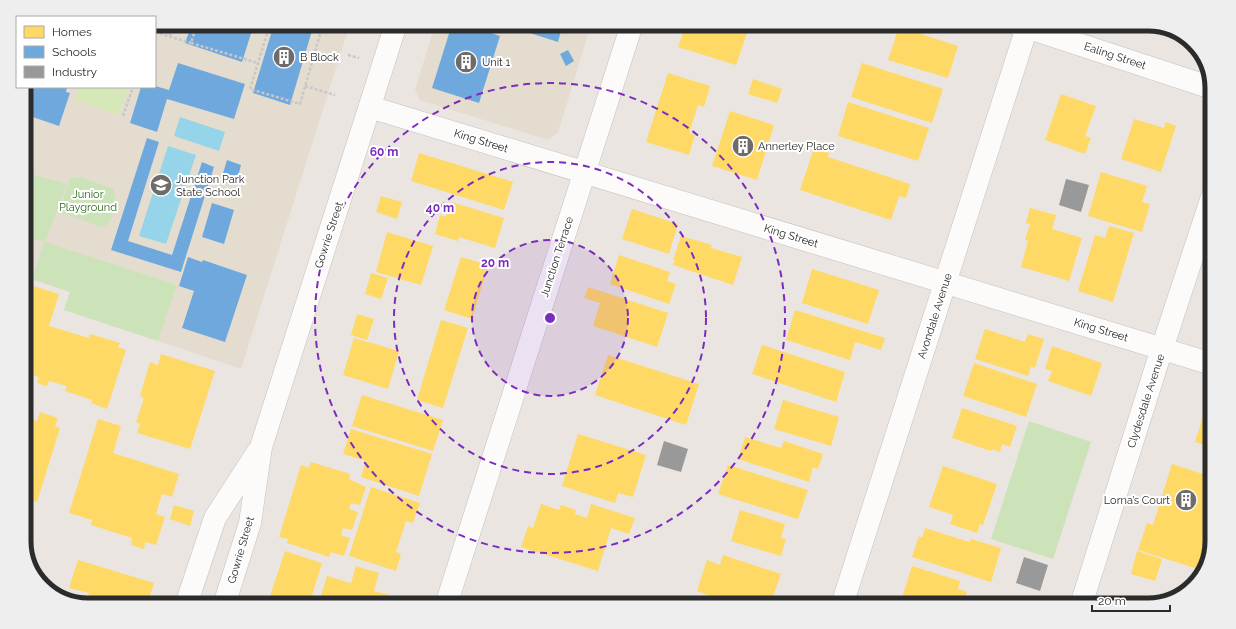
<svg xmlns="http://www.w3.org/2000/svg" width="1236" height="629" viewBox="0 0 1236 629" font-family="Raleway,sans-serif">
  <rect width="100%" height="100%" fill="#eae5e0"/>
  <path fill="#e4ddcf" d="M155,24h195l-109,345 -83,-28 -94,-31 6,-18 -46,-15v-190h131z
    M435,24h156l-33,109 -10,7 -128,-40 -5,-10z"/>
  <path fill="#cce3ba" d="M24,172l43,12 -22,58 132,43 -19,56 -94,-31 6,-18 -38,-13 12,-37 -20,-6z
    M80,177l34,12 2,12 -7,23 -8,3 -39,-14 -1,-7 9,-28z
    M1029,421l62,21 -38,117 -62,-20z"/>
  <path fill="#d6e8b7" d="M79,87h49l-9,28 -44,-15z"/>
  <path fill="#96d4e9" d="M180,117l45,15 -6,19 -45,-15z
    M168,146l28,9 -30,89 -27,-8z"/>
  <path fill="#ffd966" d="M686,24h53l10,3 -13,38 -58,-18z
    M899,27l59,19 -10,32 -60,-18z
    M862,63l81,26 -11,34 -81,-26z
    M668,73l42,13 -6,21 -6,-2 -9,28 6,2 -6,20 -43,-13z
    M753,79l29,10 -5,14 -29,-9z
    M1061,94l35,12 -11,30 6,2 -6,16 -40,-14z
    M848,102l81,26 -11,33 -80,-25z
    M730,111l44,14 -17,55 -45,-14z
    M1134,119l30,9 2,-6 10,4 -15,46 -40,-13z
    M814,148l15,5 -1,4 82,27 -4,14 -7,-2 -8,24 -91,-30z
    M419,153l94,29 -9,28 -93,-29z
    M1101,172l46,14 -5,16 8,2 -8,28 -54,-16z
    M381,196l21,6 -5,17 -21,-7z
    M451,202l53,16 -9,30 -36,-11 -1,4 -23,-7 5,-19 6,2z
    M1030,208l26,7 -4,14 30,9 -13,43 -48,-14 7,-26 -3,-1 5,-16 -4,-1z
    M632,209l46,15 -9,30 -47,-15z
    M1109,226l25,7 -21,69 -35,-11 17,-56 10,3z
    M387,232l46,14 -12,39 -45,-13z
    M681,236l31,9 -1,3 31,9 -9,28 -60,-20 2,-4 -2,-1z
    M619,255l51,17 -3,9 9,3 -7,20 -59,-20z
    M461,257l27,8 -16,54 -28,-9z
    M812,269l67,21 -11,34 -66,-21z
    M371,273l17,5 -7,21 -16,-5z
    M24,283l35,11 -10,32 40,12 1,-4 30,9 -2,4 8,3 -19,59 -16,-6 1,-3 -27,-9 2,-5 -18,-5 -2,5 -10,-3 2,-6 -15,-5z
    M588,287l80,26 -11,34 -64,-21 7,-23 -16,-5z
    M795,310l90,28 -4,12 -26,-8 -5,18 -64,-20z
    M357,314l17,5 -7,21 -16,-5z
    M441,320l27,8 -25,80 -26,-8z
    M985,329l40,13 3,-8 16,5 -9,29 -4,-2 -3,10 -53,-17z
    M354,338l45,13 -11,38 -45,-14z
    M762,345l83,27 -9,30 -84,-28z
    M1052,346l50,17 -11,33 -43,-15 4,-10 -7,-2z
    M161,354l54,17 -25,78 -53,-16 3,-9 -4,-2 8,-24 -4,-2 10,-34 8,3z
    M608,355l91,29 -13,41 -91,-30z
    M974,363l63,21 -11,33 -63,-21z
    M362,395l81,25 -10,31 -81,-25z
    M783,400l56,17 -8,29 -57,-17z
    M1206,407l6,2v39l-17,-6z
    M962,408l55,18 -7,21 -8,-3 -2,8 -8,-3 -1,2 -39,-13z
    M40,412l18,6 -3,8 5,2 -23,74 -6,-2 -2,10 -5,-1v-92l13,4z
    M98,419l23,7 -8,27 66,21 -7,23 -10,-3 -6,20 9,3 -9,28 -11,-3 -1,7 -13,-4 1,-7 -41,-13 1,-5 -23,-7z
    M351,429l81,25 -13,42 -58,-19 5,-16 -23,-7z
    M578,434l68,21 -13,42 -15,-4 -3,10 -53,-17z
    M745,437l36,11 3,-7 39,13 -5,15 -5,-2 -4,15 -71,-23z
    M311,462l39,12 -1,5 17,8 -6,18 -9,-2 -2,6 9,3 -6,18 -9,-2 -2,7 9,3 -6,18 -13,-4 -2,5 -42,-14 1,-4 -9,-2 22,-72 8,3z
    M1172,464l40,13v64l-8,30 -66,-21 9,-27 6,2z
    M728,465l80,25 -10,29 -80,-25z
    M943,466l54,18 -14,41 -3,-1 -3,9 -27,-9 3,-9 -24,-8z
    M371,487l49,16 -7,20 -7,-2 -10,31 5,2 -5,17 -47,-15z
    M541,504l18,6 2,-5 15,5 -1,4 12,4 4,-14 44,14 -6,16 -18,-6 -13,43 -77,-24 7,-21 5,2z
    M174,505l20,6 -4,15 -20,-7z
    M740,510l45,14 -4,14 5,1 -5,17 -50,-15z
    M925,528l44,14 2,-3 30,9 -10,34 -79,-25 7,-21 3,2z
    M285,551l37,12 -13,42h-42z
    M1137,551l25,8 -7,22 -24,-7z
    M723,555l58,19 -11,31h-63l3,-9 -13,-5 10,-31 13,5z
    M78,560l76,23 -7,22 -62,-1 4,-11 -20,-5z
    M356,566l23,7 -5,18 15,4 -4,10h-67l9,-29 24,7z
    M912,566l48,15 -2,8 9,3 -4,13h-49l-13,-4z"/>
  <path fill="#6fa8dc" d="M192,24h62l-12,38 -57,-19z
    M274,24h40l-24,81 -37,-12z
    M452,24h11l37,12 -21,67 -47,-15z
    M502,24h61l-5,18z
    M568,50l6,11 -8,5 -6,-12z
    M178,63l67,21 -11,35 -67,-20 -10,33 -27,-9 11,-36h14v-1l14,4z
    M24,87h43l-1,5 4,1 -11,33 -35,-12z
    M147,138l12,4 -31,99 44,14 30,-93 12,5 -33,105 -70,-22z
    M227,160l14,5 -5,19 -15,-4z
    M212,203l22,7 -10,34 -22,-7z
    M188,257l14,5 1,-2 44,15 -22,67 -43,-14 12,-37 -15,-5z"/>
  <path fill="#999" d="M1066,179l23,6 -8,27 -22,-7z
    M664,441l24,8 -7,23 -24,-7z
    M1024,557l24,8 -8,26 -24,-8z"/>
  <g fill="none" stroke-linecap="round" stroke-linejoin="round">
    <g stroke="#c3c1c1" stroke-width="23">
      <path id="minor" d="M1017,24l195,64
        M370,107l842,257
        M186,605l29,-87 42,-65
        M224,605l26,-82 11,-76 135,-423
        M446,605l186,-581
        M842,605l185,-578
        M1081,605l76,-241 55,-167"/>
    </g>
    <path stroke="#c8c7c7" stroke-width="2.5" stroke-dasharray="3 2" stroke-linecap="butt" d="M166,24l5,13
      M197,24l-6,19 67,20
      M270,24l-20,65 50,15 23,-80
      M155,32l36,11
      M348,55l11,3
      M305,86l30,9
      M123,116l10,-29"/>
    <use href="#minor" stroke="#fcfbfa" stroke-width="22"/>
  </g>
  <circle cx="550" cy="318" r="78" fill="#7b2cbf" fill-opacity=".12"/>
  <g fill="none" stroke="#7b2cbf" stroke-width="2" stroke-dasharray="7 5">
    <circle cx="550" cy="318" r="78"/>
    <circle cx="550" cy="318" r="156"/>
    <circle cx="550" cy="318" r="235"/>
  </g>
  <defs>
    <g id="building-disc" transform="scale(1.15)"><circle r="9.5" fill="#6e6c6a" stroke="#fff"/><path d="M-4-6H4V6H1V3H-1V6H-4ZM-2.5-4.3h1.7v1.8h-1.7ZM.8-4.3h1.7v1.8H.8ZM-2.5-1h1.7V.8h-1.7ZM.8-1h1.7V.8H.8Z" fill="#fff"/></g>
    <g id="school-disc" transform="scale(1.15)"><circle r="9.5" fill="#6e6c6a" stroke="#fff"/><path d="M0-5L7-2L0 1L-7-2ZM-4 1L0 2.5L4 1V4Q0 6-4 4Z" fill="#fff"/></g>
  </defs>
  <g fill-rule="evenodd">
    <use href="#building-disc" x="284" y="57"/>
    <use href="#building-disc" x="466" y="62"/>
    <use href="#building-disc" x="743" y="146"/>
    <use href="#school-disc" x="161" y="185"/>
    <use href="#building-disc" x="1186" y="500"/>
  </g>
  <g text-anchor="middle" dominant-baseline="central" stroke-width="4" stroke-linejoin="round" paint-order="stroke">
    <g font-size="11" fill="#2b2b2b" stroke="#fff">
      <text transform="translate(1115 56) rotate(18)">Ealing Street</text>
      <text transform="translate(481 141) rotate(17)">King Street</text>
      <text transform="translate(329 235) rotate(-72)">Gowrie Street</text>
      <text transform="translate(791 236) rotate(17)">King Street</text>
      <text transform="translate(557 257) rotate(-72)">Junction Terrace</text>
      <text transform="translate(935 316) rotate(-72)">Avondale Avenue</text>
      <text transform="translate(1101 330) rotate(17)">King Street</text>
      <text transform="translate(1146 401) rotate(-72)">Clydesdale Avenue</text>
      <text transform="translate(241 550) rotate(-74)">Gowrie Street</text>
    </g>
    <g font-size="11" fill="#2b2b2b" stroke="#fff" text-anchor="start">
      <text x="300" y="57">B Block</text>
      <text x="482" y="62">Unit 1</text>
      <text x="758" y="146">Annerley Place</text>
      <text x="176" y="179">Junction Park<tspan x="176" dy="13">State School</tspan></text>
      <text x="1170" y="500" text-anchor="end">Lorna’s Court</text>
    </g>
    <g font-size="11" fill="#2b681b" stroke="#fff">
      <text x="88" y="194">Junior<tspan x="88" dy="13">Playground</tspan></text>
    </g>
  </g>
  <path d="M0 0H1236V629H0ZM88 31H1148A57 57 0 0 1 1205 88V541A57 57 0 0 1 1148 598H88A57 57 0 0 1 31 541V88A57 57 0 0 1 88 31Z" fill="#eee" fill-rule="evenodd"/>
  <path fill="none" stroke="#2b2b2b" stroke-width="5" d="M88 31H1148A57 57 0 0 1 1205 88V541A57 57 0 0 1 1148 598H88A57 57 0 0 1 31 541V88A57 57 0 0 1 88 31Z"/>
  <circle cx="550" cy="318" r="6" fill="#7b2cbf" stroke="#fff" stroke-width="2"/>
  <g font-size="12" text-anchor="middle" font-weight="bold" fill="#7b2cbf" stroke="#fff" stroke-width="4" stroke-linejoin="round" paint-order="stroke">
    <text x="384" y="156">60 m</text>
    <text x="440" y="212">40 m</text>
    <text x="495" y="267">20 m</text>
  </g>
  <rect x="16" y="16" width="140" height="72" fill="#ffffff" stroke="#aaaaaa"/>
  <rect x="24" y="26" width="20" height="12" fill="#ffd966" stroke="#aaaaaa"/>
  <text x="52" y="36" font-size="12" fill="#2b2b2b">Homes</text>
  <rect x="24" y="46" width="20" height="12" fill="#6fa8dc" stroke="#aaaaaa"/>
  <text x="52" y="56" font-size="12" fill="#2b2b2b">Schools</text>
  <rect x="24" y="66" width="20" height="12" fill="#999999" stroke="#aaaaaa"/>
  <text x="52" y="76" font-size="12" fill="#2b2b2b">Industry</text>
  <path d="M1092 605v6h78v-6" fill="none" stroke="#2b2b2b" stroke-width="2"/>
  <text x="1098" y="605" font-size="12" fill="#2b2b2b" stroke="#ffffff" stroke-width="3" paint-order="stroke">20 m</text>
</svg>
